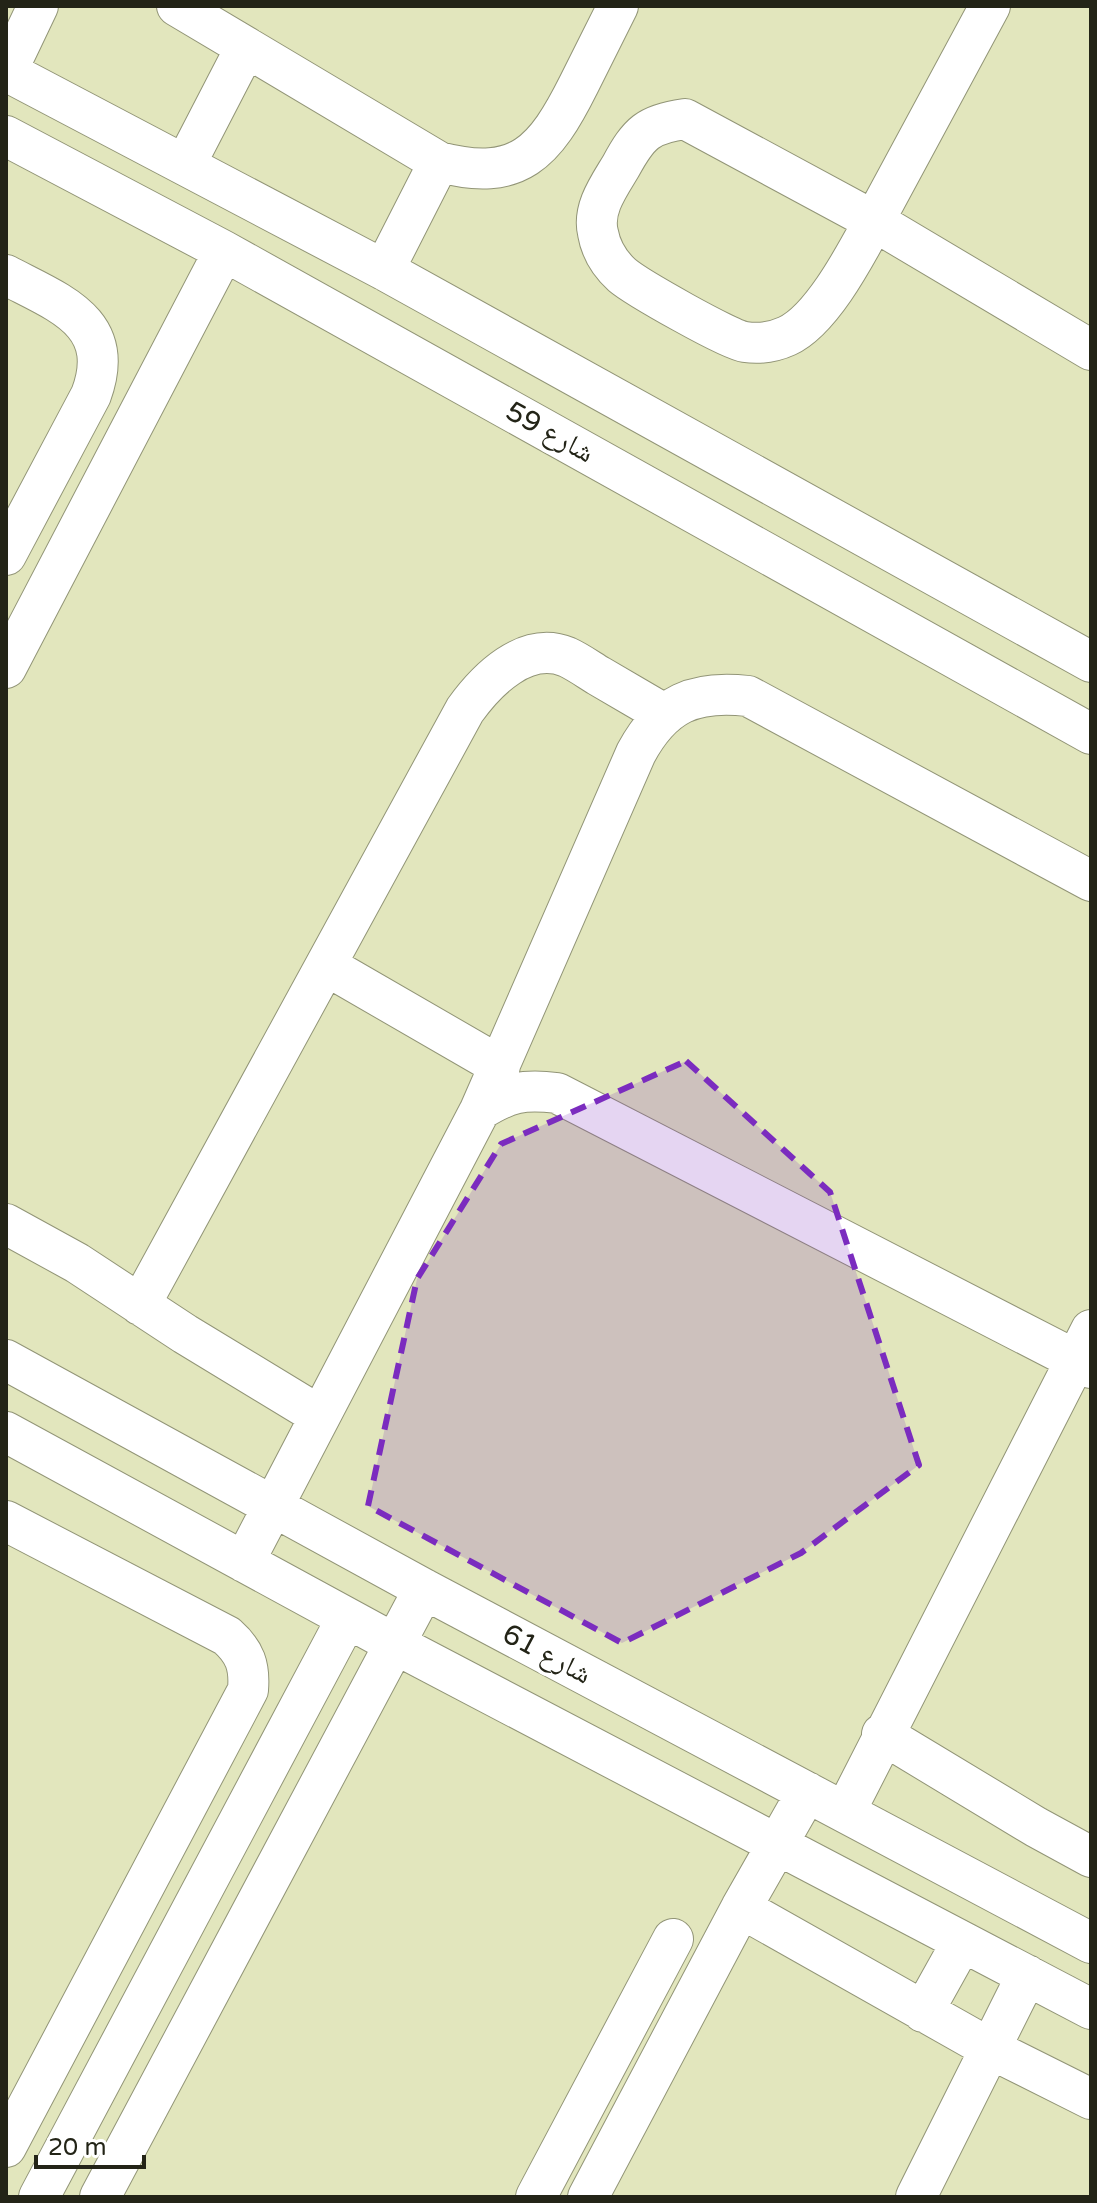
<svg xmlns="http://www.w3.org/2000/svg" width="1097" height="2203" viewBox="0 0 1097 2203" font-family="'Varela Round','Noto Naskh Arabic',sans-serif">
  <rect width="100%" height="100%" fill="#edf0cf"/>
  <path fill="#e2e6bd" d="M6,6h1085v2191h-1085z"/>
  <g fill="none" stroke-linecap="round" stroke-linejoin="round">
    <g stroke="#929577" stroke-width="42">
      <path id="minor" d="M177,6l262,156c80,21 106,-10 140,-78 13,-26 26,-52 39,-78
        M990,6l-116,215c-18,33 -52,99 -87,115 -13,6 -28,8 -42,6 -16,-2 -109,-55 -123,-67 -12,-11 -21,-25 -24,-42 -6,-24 11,-47 23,-67 18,-33 27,-42 64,-47l189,102 217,129
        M6,71l378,199 707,392
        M7,71l31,-65
        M6,136l218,115 867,483
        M185,165l61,-118
        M384,270l55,-108
        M6,275c53,28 112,47 85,120l-85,160
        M6,668l218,-417
        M327,966l173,100
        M480,1110c29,-18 43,-21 77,-17l534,275
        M6,1224l71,39 108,71 135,82
        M140,1305l325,-595c21,-29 60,-70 102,-53 11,5 22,13 32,19 22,13 43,25 65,38
        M6,1360l418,229 667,354
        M6,1432l389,212 696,365
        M6,1521l221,115c18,16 23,30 21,54l-242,457
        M244,1562l236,-452 156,-357c27,-50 58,-63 112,-57l343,185
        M882,1734l154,93 55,30
        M845,1812l246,-482
        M741,1908l248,140 102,51
        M923,2012l39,-70
        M39,2197l308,-579
        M100,2197l324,-608
        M536,2197l137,-258
        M588,2197l153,-289 66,-116
        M916,2197l111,-222"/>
    </g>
    <use href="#minor" stroke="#fff" stroke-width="40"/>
  </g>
  <path fill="#7b2cbf" fill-opacity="0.2" stroke="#7b2cbf" stroke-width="6" stroke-dasharray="16 10" stroke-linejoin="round" d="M686,1061l144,131 89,273 -118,88 -179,90 -254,-137 49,-227 84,-135z"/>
  <g text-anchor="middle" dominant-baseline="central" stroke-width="7" stroke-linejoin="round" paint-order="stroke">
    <g font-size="28" fill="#232417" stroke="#fff">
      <text transform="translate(550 432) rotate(29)">شارع 59</text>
      <text transform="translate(547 1654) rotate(28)">شارع 61</text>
    </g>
  </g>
  <rect width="1097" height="2203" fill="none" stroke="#232417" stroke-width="16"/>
  <path d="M36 2155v12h108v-12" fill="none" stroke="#232417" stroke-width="4"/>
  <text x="48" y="2155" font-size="24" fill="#232417" stroke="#ffffff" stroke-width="6" paint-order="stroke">20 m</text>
</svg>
